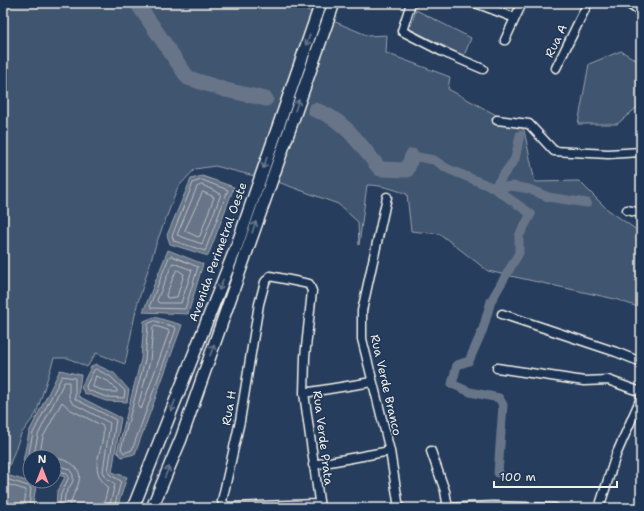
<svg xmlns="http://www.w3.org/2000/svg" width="644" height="511" viewBox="0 0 644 511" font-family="'Shantell Sans',sans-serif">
  <rect width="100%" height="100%" fill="#263d5d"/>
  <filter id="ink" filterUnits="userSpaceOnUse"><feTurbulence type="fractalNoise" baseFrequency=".025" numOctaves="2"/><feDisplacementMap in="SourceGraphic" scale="8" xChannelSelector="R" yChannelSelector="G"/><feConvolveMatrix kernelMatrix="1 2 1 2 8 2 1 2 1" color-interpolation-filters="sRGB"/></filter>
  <g filter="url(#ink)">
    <path fill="#40546f" stroke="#9aa2ac" d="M3,3h287l79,33 18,-1 -1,18 64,24 -2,12 76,41 11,52 44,-1 28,28 34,24v75l-26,-9 -127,-28 -48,-37 -29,-3 -4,-37c-14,-5 -26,-9 -40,-9l-8,60 -1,-23 -20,-18 -60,-22 -63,-16 -20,3 -17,18 -22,57 -19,61 -12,59 -29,-11 -9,14 -19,-9h-14l-18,56 -15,20 -13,35 -5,-2z
      M416,10l55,28 -7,18 -54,-27z
      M621,51l20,12 -1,42 -23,19h-39l11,-60z"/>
    <path fill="#677588" stroke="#9fa7ae" d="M202,176l32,11 -26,69 -38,-12 -3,-9 24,-56z
      M168,250l35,14 -15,50 -45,-2z
      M154,317l28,8 -47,129 -13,3 -5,-5 24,-93 3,-38z
      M95,364l19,9 15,17 -2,12 -21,-1 -22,-8 -3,-6 10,-20z
      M60,370l21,5 -3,21 43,22 -9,54 15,5 -10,31h-61l1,-16 8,-15 -11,-4v-16h-24v6l-7,-2 6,-29z
      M3,474l27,8 6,5 -4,21h-29z"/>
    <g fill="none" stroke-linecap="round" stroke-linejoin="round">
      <path stroke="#bcbfc2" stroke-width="1" d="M202,180l26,10 -23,61 -31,-10 -2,-5 21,-53z
        M202,185l19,9 -19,50 -25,-9 20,-48z
        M203,192l11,5 -14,39 -2,1 -13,-6z
        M172,256l26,11 -13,42 -34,-1 -1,-3 19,-48z
        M173,263l19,7 -11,33h-22l-2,-2z
        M178,270l6,4 -7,23 -10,1 -1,-3 10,-24z
        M155,321l20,6 1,2 -44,121 -8,3 -3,-4 24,-89 3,-36z
        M155,326l13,4 1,2 -27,75 -2,2 -2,-3 12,-45 3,-33z
        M96,369l15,8 14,14 -1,7 -17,-1 -20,-7 -1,-4 8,-16z
        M96,376l12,5 9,9v2h-9l-15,-5z
        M36,457l-2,-3 4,-19 26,-53h5v15l3,6 38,20 -7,48 3,7 9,6 -6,24
        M43,457l-3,-5 3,-15 19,-35 9,8 32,16c3,24 -18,41 5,61l-5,21
        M54,458c12,1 29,8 25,23 -2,10 -8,14 -9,27
        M30,459l-2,-2 5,-24 29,-57 13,2v21l41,21 -8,51 2,4 11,6 -7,27
        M54,464l15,5 4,6v6l-8,14 -1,13
        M54,469l12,4 3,4 -8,17 -2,14
        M3,478l25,8 3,2 -2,20
        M3,483l23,7 -2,18"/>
      <path stroke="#677588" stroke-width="9" d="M412,156l22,4 14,9 46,19 37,26 -12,22v17l-28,48 -8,28 -14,32 -12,4 -5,19 18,8 29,6 4,7 -5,68
        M494,188l18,-2 17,3 19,8 39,6
        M494,188l21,-29 5,-24"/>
      <path stroke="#677588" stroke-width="15" d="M137,3l51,75 38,12 40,9
        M315,110c29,8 47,37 65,59l27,1 5,-14"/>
      <g stroke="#f4f1e8" stroke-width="11">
        <path id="minor" d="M411,3l-9,28 41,21 40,17
          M476,3l39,15
          M627,3l14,9
          M505,40l17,-37
          M556,68l32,-65
          M497,120l32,4 25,27 54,3 33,-2
          M387,197l-25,114v28l28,112 9,57
          M627,210l14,3
          M502,314l114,38 25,10
          M497,368l87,13 24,-1 33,12
          M304,393l68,-11
          M431,451l14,40 3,17
          M313,465l77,-14
          M319,504l-90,3 -4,-1 -3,-5 18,-80 19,-117 6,-22 5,-6 39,8 3,7 -7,66 -1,36 16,115
          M443,508l50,-2 62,2
          M599,508l17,-53 25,-57"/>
      </g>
      <g stroke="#f4f1e8" stroke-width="14">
        <path id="major" d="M133,508l104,-263 84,-242
          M152,508l29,-69 153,-436"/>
      </g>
      <use href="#minor" stroke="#1d3557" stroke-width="8"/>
      <use href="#major" stroke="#1d3557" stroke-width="11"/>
    </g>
    <defs><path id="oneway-shaft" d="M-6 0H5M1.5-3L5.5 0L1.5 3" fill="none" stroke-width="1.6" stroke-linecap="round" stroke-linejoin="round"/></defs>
    <g stroke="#68778a">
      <use href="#oneway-shaft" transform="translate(308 40) rotate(109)"/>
      <use href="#oneway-shaft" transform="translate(297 105) rotate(-71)"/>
      <use href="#oneway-shaft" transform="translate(265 163) rotate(109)"/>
      <use href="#oneway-shaft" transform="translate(254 227) rotate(-71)"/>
      <use href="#oneway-shaft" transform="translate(221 285) rotate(111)"/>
      <use href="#oneway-shaft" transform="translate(212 350) rotate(-71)"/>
      <use href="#oneway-shaft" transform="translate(173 406) rotate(111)"/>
      <use href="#oneway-shaft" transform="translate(167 472) rotate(-67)"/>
    </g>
  </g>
  <g text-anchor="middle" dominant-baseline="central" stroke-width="3" stroke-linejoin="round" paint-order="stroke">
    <g font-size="12" fill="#f4f1e8" stroke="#1d3557">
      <text transform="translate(556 41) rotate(-64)">Rua A</text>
      <text transform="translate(218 252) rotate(-70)">Avenida Perimetral Oeste</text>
      <text transform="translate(386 385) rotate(77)">Rua Verde Branco</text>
      <text transform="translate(229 408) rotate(-80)">Rua H</text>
      <text transform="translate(323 438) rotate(83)">Rua Verde Prata</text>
    </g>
  </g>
  <rect width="644" height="511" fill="none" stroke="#1d3557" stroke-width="16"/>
  <rect x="8" y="8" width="628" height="495" fill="none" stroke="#f4f1e8" stroke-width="1.5" filter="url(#ink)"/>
  <g transform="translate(42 469)"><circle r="19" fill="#1d3557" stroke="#738091"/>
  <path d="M0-3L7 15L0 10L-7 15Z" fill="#ff9aa2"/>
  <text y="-6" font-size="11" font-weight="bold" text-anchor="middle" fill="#f4f1e8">N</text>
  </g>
  <path d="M494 481v6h123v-6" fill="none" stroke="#f4f1e8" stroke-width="2"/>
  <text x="500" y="481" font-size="12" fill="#f4f1e8" stroke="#1d3557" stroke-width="3" paint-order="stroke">100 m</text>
</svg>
